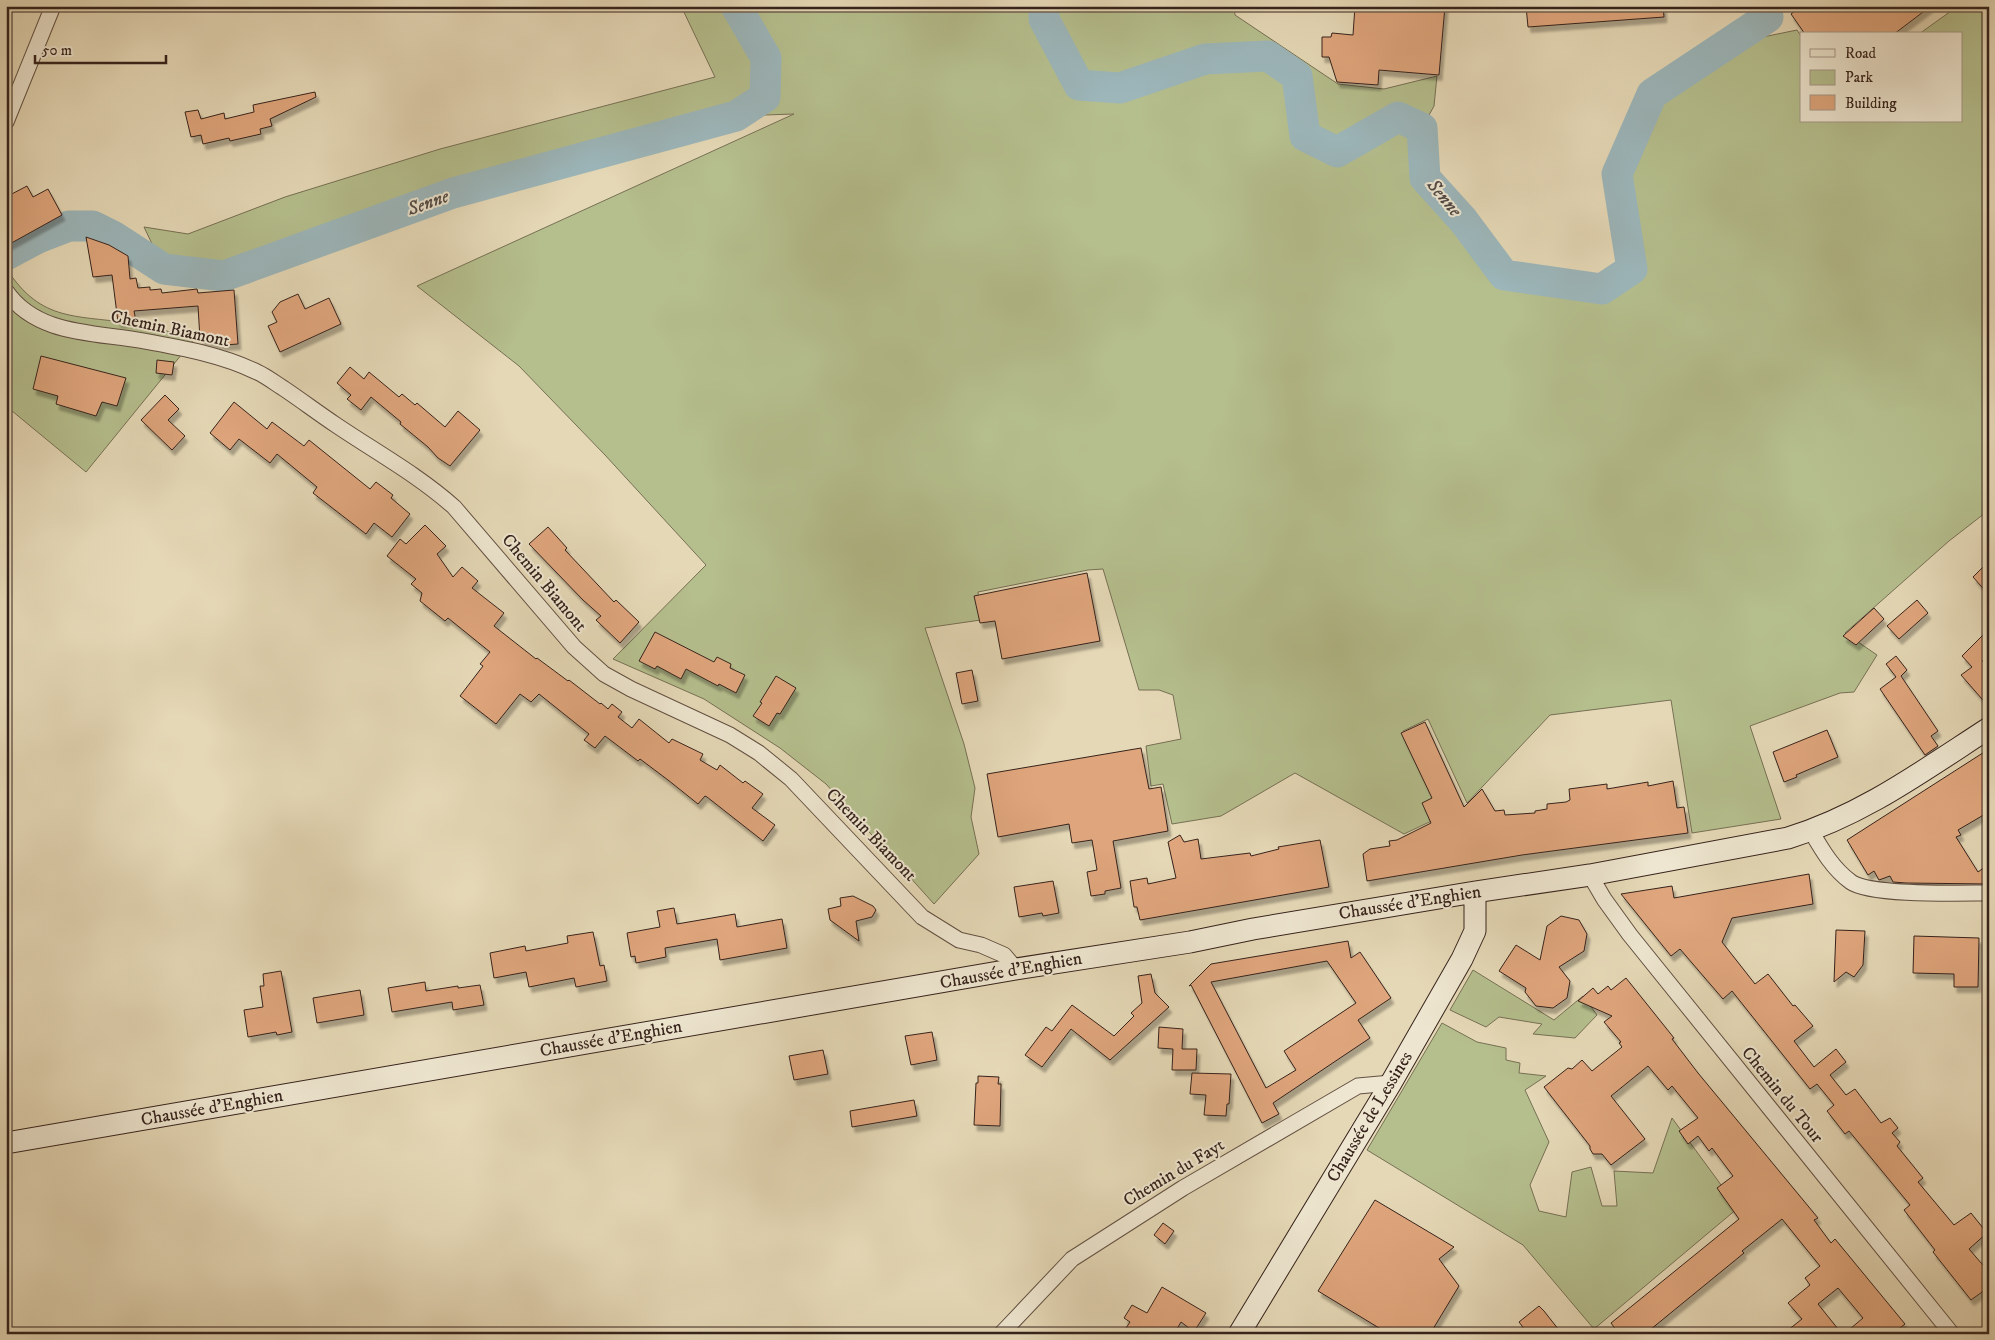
<svg xmlns="http://www.w3.org/2000/svg" width="1995" height="1340" viewBox="0 0 1995 1340" font-family="'IM FELL DW Pica',serif">
  <defs>
    <filter id="shadow"><feDropShadow dx="3" dy="5.5" stdDeviation="1" flood-color="#0004"/></filter>
  </defs>
  <rect width="100%" height="100%" fill="#e5d8b6"/>
  <filter id="stains"><feTurbulence type="fractalNoise" baseFrequency=".004" numOctaves="4"/><feColorMatrix values="0 0 0 0 .2 0 0 0 0 .09 0 0 0 0 .02 0 0 0 .5 -.17"/></filter>
  <radialGradient id="worn" r=".72"><stop offset=".6" stop-color="#630" stop-opacity="0"/><stop offset="1" stop-color="#630" stop-opacity=".3"/></radialGradient>
  <path fill="#b5be8d" stroke="#767054" d="M681,6h553l1,9 103,69 46,5 53,-13 -3,30 -12,22 3,50 38,42 41,55 98,14 30,-20 -15,-95 35,-80 72,-49 73,-15 4,6v85h160v-87h-42l39,-28h31v504l-40,31 -104,92 32,22 -23,37 -14,1 -90,33 31,93 -89,14 -21,-133 -121,15 -83,88 -39,-84 -25,12 39,85 -38,18 -109,-61 -74,43 -49,8 -9,-40 -12,2 -5,-40 35,-7 -8,-44 -14,-5h-20l-36,-121 -15,1 -110,22 3,28 -56,8 39,116 11,44 -4,29 8,37 -45,50 -108,-120 -46,-36 -76,-49 -91,-40 93,-94 -101,-110 -86,-89 -102,-80 377,-172 -58,2 -283,77 -229,83 -60,-7 -20,-42 44,7 97,-37 155,-48 275,-72z
    M6,268c36,56 71,46 128,56 21,4 41,9 61,14l-109,134 -80,-66z
    M1473,970l81,50 29,-24 14,19 -22,23 -42,-4 9,-10 -43,-7 -13,10 -36,-17z
    M1442,1023l35,19 29,6v12l14,3 -1,10 27,3 -21,14 24,52 -19,43 9,26 27,6 6,-45 19,-5 11,39h15l-3,-35 39,2 19,-55 66,90 -144,121 -71,-84 -156,-95z"/>
  <g fill="none" stroke-linecap="round" stroke-linejoin="round">
    <path stroke="#9cb6ba" stroke-width="31" d="M1044,6v13l35,66 41,3 85,-29 63,-3 29,20 8,60 32,16 61,-35 24,11 3,50 38,42 41,55 98,14 30,-20 -15,-95 35,-80 116,-77
      M6,255l32,-17 31,-12h24l20,10 51,33 60,7 229,-83 283,-77 29,-19 1,-39 -30,-52"/>
  </g>
  <path fill="#dfa57c" stroke="#36231c" fill-rule="evenodd" filter="url(#shadow)" d="M1355,6h90l-6,69 -60,-5 -1,15 -41,-3 -8,-25h-7v-20h9l1,-4 21,2z
    M1526,6h137l1,11 -136,10z
    M1801,6h130l-37,28h-89l-14,-20z
    M315,92l1,5 -46,22 2,7 -12,3 1,5 -31,7 -1,-3 -26,6 -2,-9 -10,2 -6,-25 13,-2 3,9 23,-6 1,6 29,-7 -1,-7z
    M27,186l6,11 15,-8 14,26 -56,31v-49z
    M86,237l23,8 19,11 2,23 6,-1 2,10 12,-1v3l11,-1 1,4 35,-4 1,4 36,-3 4,54 -14,1 -24,-6 -2,-33 -64,5 2,10 -18,1 -6,-47 -19,2z
    M298,294l7,15 24,-11 12,26 -61,28 -12,-26 9,-4 -5,-10 8,-10z
    M41,356l85,22 -9,28 -15,-4 -6,14 -40,-12 2,-8 -25,-7z
    M157,360l17,2 -2,13 -16,-2z
    M350,367l14,12 5,-7 30,25 3,-3 13,11 2,-2 28,24 13,-16 22,19 -30,36 -12,-8 -10,-11 -28,-23 1,-2 -30,-25 -10,13 -14,-11 4,-4 -14,-12z
    M165,395l14,14 -11,11 17,16 -13,14 -31,-30z
    M234,402l33,27 5,-7 32,24 5,-6 61,49 6,-7 17,13 -2,3 19,16 -18,23 -18,-14 -8,11 -53,-41 4,-6 -40,-33 -7,9 -31,-24 -9,11 -20,-17z
    M425,525l21,21 -9,8 16,23 9,-10 16,14 -6,7 32,25 -10,13 42,33 1,-1 31,23 1,-1 31,24 1,-1 7,6 4,-5 10,8 -4,5 14,11 7,-9 30,24 3,-4 31,15 -3,6 17,10 3,-5 23,18 2,-2 18,13 -11,14 23,17 -12,16 -56,-44 -2,-1 -7,8 -30,-24 -28,-21 -2,2 -33,-25 -10,12 -11,-8 5,-6 -50,-40 -8,8 -11,-8 -24,30 -36,-28 23,-30 -3,-2 10,-12 -42,-34 -3,3 -25,-20 2,-8 -11,-9 5,-5 -29,-23 13,-17 6,5z
    M548,527l19,21 -2,2 49,52 2,-2 23,22 -19,21 -24,-23 5,-4 -18,-16 -54,-56z
    M1989,561v34l-16,-18z
    M1087,573l13,68 -98,18 -7,-38 -15,2 -6,-27z
    M1917,600l11,13 -29,26 -12,-13z
    M1874,608l10,11 -28,26 -13,-9z
    M1989,629v26l-7,6 7,7v39l-28,-32 11,-8 -10,-11z
    M655,632l59,30 3,-5 14,7 -1,4 15,7 -9,18 -17,-9 -1,2 -32,-17 -5,10 -24,-13 -2,3 -16,-8z
    M1896,656l11,14 -6,6 37,55 -7,5 7,10 -13,9 -45,-66 16,-12 -10,-13z
    M972,670l6,31 -16,3 -6,-31z
    M776,676l20,12 -16,26 -3,-1 -8,13 -16,-10 9,-13 -2,-1z
    M1425,722l39,85 18,-18 13,22 9,-1 1,5 30,-2v-2l12,-2v-5l19,-2 4,-2 -1,-11 38,-5v5l41,-7v4l25,-5 4,27 7,-1 4,26 -166,22 -155,26 -4,-27 7,-5 20,-3 -1,-5 8,-1 34,-17 -9,-20 10,-5 -31,-65z
    M1827,730l11,27 -42,18 1,2 -13,5 -11,-30z
    M1141,748l8,41 12,-2 7,44 -55,10 8,47 -16,3v3l-14,2 -4,-24 10,-2 -5,-30 -20,3 -3,-19 -71,13 -11,-63z
    M1989,749v56l-5,2 3,6 -29,17 3,5 -5,2 22,35 11,-8v20l-83,-1 -13,-1 -3,-6 -11,4 -5,-9 -6,4 -21,-35z
    M1180,835l4,7 14,-3 3,20 49,-6 1,3 28,-7 -1,-2 42,-7 9,47 -189,33 -3,-13h-3l-4,-26 17,-3 1,6 28,-6 -8,-36z
    M1809,874l4,30 -81,14 -10,24 33,42 13,-10 25,32 2,-1 18,21 -19,15 20,26 22,-18 10,13 -16,13 16,20 9,-6 26,34 9,-5 8,10 -6,5 8,9 -3,4 26,32 -5,4 36,43 17,-12 16,20 -18,16 20,23v15l-18,13 -38,-48 2,-2 -31,-40 6,-5 -61,-74 -4,3 -18,-23 7,-6 -17,-21 -7,5 -78,-98 -9,8 -43,-50 -9,7 -50,-62 51,-8 2,12z
    M1053,881l6,32 -16,3 -1,-3 -23,4 -5,-30z
    M853,896l20,10 3,4 -4,7 -16,4 3,20 -29,-21 -2,-11 13,-3 -1,-8z
    M674,908l3,16 58,-10 2,13 45,-8 5,29 -67,12 -3,-21 -52,9 1,9 -30,6 -1,-7 -4,1 -4,-24 33,-6 -3,-16z
    M1561,916l18,4 8,14 -3,17 -25,16 11,14 -3,17 -14,10 -17,-2 -11,-14 1,-4 -27,-17 17,-26 24,15 7,-34z
    M1836,930l29,1 -2,34 -9,12 -8,-5 -12,10z
    M593,932l7,34 4,-1 3,16 -31,6 -2,-9 -45,9 -3,-15 -32,6 -4,-25 35,-7 1,5 42,-8 -1,-7z
    M1914,936l65,2 -1,49h-24v-13l-41,-1z
    M1348,941l3,17 9,-6 31,46 -33,22 12,18 -97,65 6,11 -17,9 -71,-138 -2,1 22,-22zM1327,961l29,42 -72,48 12,19 -30,18 -55,-106z
    M281,971l11,61 -15,3 -1,-3 -28,5 -4,-27 19,-3 -3,-21h4l-1,-12z
    M1151,974l4,19 14,14 -59,53 -39,-31 -29,38 -17,-12 21,-28 6,4 20,-26 42,31 20,-20 -3,-3 11,-10 -4,-27z
    M1626,978l48,60 -2,1 26,34 120,145 -4,2 17,23 4,-4 70,85 -13,10h-48l19,-16 -25,-30 -20,16 24,30h-59l19,-15 -14,-16 22,-18 -5,-7 15,-12 -38,-47 -40,32 2,2 -99,81h-26l-8,-11 128,-104 -22,-31 16,-12 -21,-28 -3,3 -11,-15 -10,8 -9,-13 19,-13 -26,-32 -4,4 -20,-24 -37,30 34,43 -34,26 -9,-11h-9l-3,-5v-3l-46,-59 24,-19 4,1 10,-9 10,11 30,-24 -3,-4 2,-1 -17,-20 8,-6 -34,-15 15,-13 5,6 10,-8 3,4z
    M425,982l1,9 32,-5v2l22,-3 4,20 -31,5 -1,-8 -60,10 -4,-24z
    M360,990l4,25 -47,8 -4,-25z
    M1159,1027l24,2 -1,20h15l-1,21h-24l1,-21 -15,-1z
    M932,1032l5,28 -26,5 -6,-29z
    M823,1050l5,24 -34,6 -5,-24z
    M1192,1073l39,1 -2,30h-2l-1,12 -22,-1 2,-20 -16,-1z
    M978,1076l21,1 -1,7h3l-1,42 -26,-1 2,-42h2z
    M914,1100l3,16 -65,11 -2,-16z
    M1375,1200l79,47 -15,12 20,27 -26,43 -1,-1 -4,6h-39l-71,-43z
    M1163,1223l11,8 -9,13 -11,-9z
    M1162,1287l44,26 -9,14 -4,4 -12,-9 -7,12h-52l8,-12 -6,-4 8,-13 15,8z
    M1539,1306l5,5 18,23h-34l-9,-12z"/>
  <g fill="none" stroke-linecap="round" stroke-linejoin="round">
    <g stroke="#625042" stroke-width="17">
      <path id="street" d="M6,122l47,-116
        M6,291c31,45 90,41 138,50 39,7 78,14 113,31 9,4 18,11 26,16 18,12 35,25 53,37 40,27 82,50 118,82l120,140 30,27 27,15 99,46 29,18 32,26 131,138 37,23 22,5 23,10 12,14
        M1811,831c11,19 22,38 40,51 20,14 110,11 138,11
        M1590,875l14,24 26,36 322,399
        M1001,1334l71,-75 111,-71 175,-102 33,-3"/>
    </g>
    <g stroke="#36231c" stroke-width="23">
      <path id="secondary" d="M6,1143l1010,-174 174,-27 63,-13 222,-37 115,-17 198,-37c75,-23 136,-68 201,-110
        M1239,1334l152,-251 71,-124 13,-28v-39"/>
    </g>
    <use href="#street" stroke="#eee6d0" stroke-width="15"/>
    <use href="#secondary" stroke="#eee6d0" stroke-width="21"/>
  </g>
  <g text-anchor="middle" dominant-baseline="central" stroke-width="4" stroke-linejoin="round" paint-order="stroke">
    <g font-size="18" fill="#36231c" stroke="#eee6d0">
      <text transform="translate(170 329) rotate(12)">Chemin Biamont</text>
      <text transform="translate(544 583) rotate(50)">Chemin Biamont</text>
      <text transform="translate(871 835) rotate(46)">Chemin Biamont</text>
      <text transform="translate(1410 903) rotate(-9)">Chaussée d'Enghien</text>
      <text transform="translate(1011 971) rotate(-10)">Chaussée d'Enghien</text>
      <text transform="translate(611 1039) rotate(-10)">Chaussée d'Enghien</text>
      <text transform="translate(1782 1095) rotate(51)">Chemin du Tour</text>
      <text transform="translate(212 1108) rotate(-10)">Chaussée d'Enghien</text>
      <text transform="translate(1370 1117) rotate(-59)">Chaussée de Lessines</text>
      <text transform="translate(1174 1173) rotate(-31)">Chemin du Fayt</text>
    </g>
    <g font-size="19" font-style="italic" fill="#504844" stroke="#eee6d0">
      <text transform="translate(1444 198) rotate(50)">Senne</text>
      <text transform="translate(428 203) rotate(-20)">Senne</text>
    </g>
  </g>
  <rect width="1995" height="1340" fill="none" stroke="#e5d8b6" stroke-width="25"/>
  <rect x="8" y="8" width="1980" height="1325" fill="none" stroke="#36231c" stroke-width="2.5"/>
  <rect x="12" y="12" width="1970" height="1315" fill="none" stroke="#36231c"/>
  <rect x="1800" y="32" width="162" height="90" fill="#eee6d0" stroke="#a49888"/>
  <rect x="1810" y="49" width="25" height="8" fill="#eee6d0" stroke="#a49888"/>
  <text x="1845" y="58" font-size="15" fill="#36231c">Road</text>
  <rect x="1810" y="70" width="25" height="15" fill="#b5be8d" stroke="#a49888"/>
  <text x="1845" y="82" font-size="15" fill="#36231c">Park</text>
  <rect x="1810" y="95" width="25" height="15" fill="#dfa57c" stroke="#a49888"/>
  <text x="1845" y="108" font-size="15" fill="#36231c">Building</text>
  <path d="M35 55v8h131v-8" fill="none" stroke="#36231c" stroke-width="2.5"/>
  <text x="42" y="55" font-size="15" fill="#36231c" stroke="#eee6d0" stroke-width="4" paint-order="stroke">50 m</text>
  <rect width="100%" height="100%" filter="url(#stains)"/>
  <rect width="100%" height="100%" fill="url(#worn)"/>
</svg>
